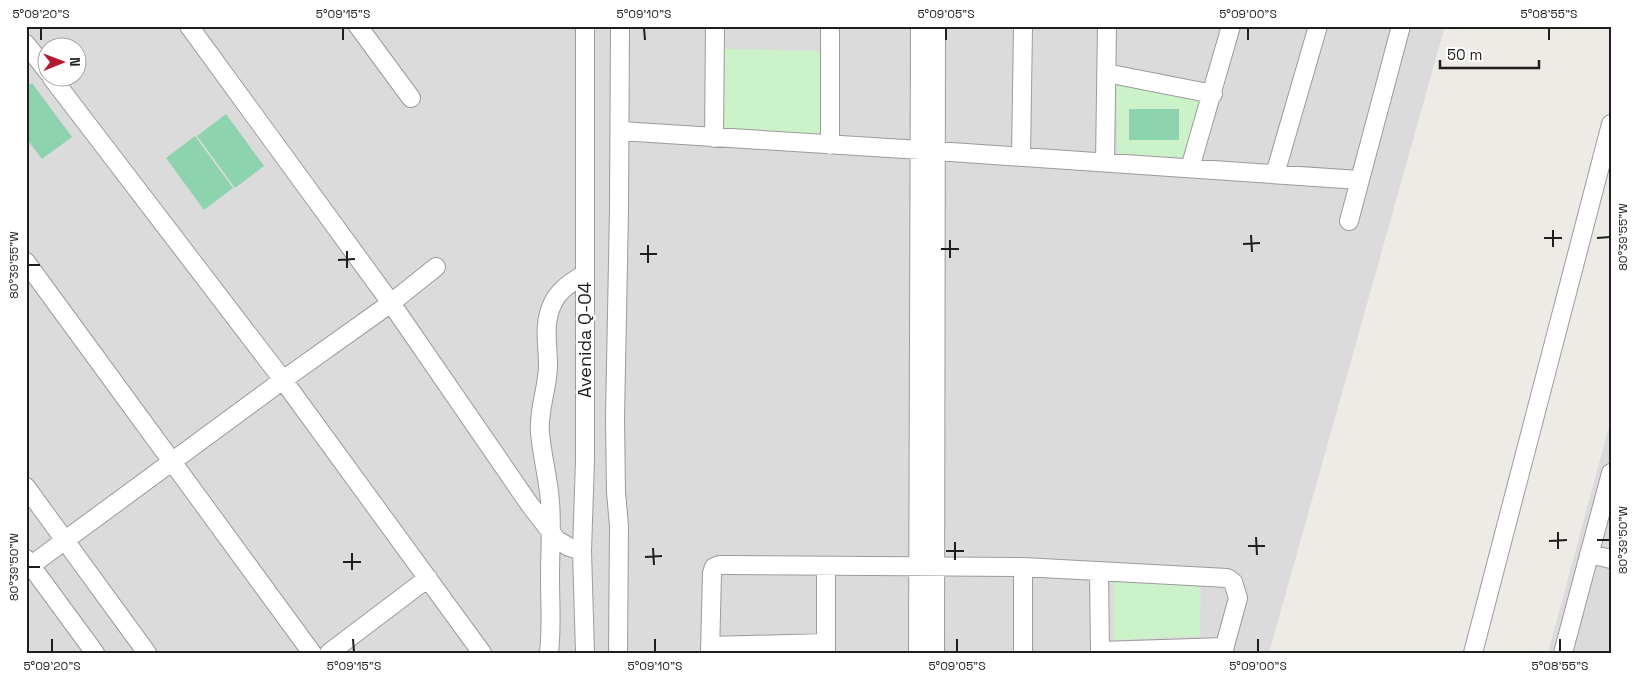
<svg xmlns="http://www.w3.org/2000/svg" width="1637" height="679" viewBox="0 0 1637 679" font-family="'Space Grotesk',sans-serif">
  <rect width="100%" height="100%" fill="#eeeae5"/>
  <path fill="#dcdbdb" fill-rule="evenodd" d="M26,26h1419l-176,627h-1243zM48,48h30v30h-30z
    M1611,419v234h-63z"/>
  <path fill="#cbf2c8" d="M720,49l101,2 1,85 -102,-5z
    M1116,83l86,16 -16,58 -68,-2z
    M1114,577l87,2 -1,57 -86,4z"/>
  <path fill="#8dd3ad" d="M32,83l40,54 -30,22 -16,-21v-51z
    M1129,109h50v31h-50z
    M226,114l38,52 -29,22 -38,-52z
    M195,136l38,52 -29,22 -38,-52z"/>
  <g fill="none" stroke-linecap="round" stroke-linejoin="round">
    <g stroke="#9b9b9b" stroke-width="20">
      <path id="minor" d="M189,26l202,277 139,202 27,35 12,7 13,4
        M358,26l53,72
        M585,26v434l-3,91 3,102
        M26,44l22,28
        M1106,73l107,21
        M52,78l231,302 199,273
        M620,131l316,20 423,29
        M714,138l1,-112
        M830,145v-119
        M1021,157l2,-131
        M1105,162l2,-136
        M1190,168l41,-142
        M1275,174l43,-148
        M1349,221l52,-195
        M26,262l286,391
        M26,487l121,166
        M1589,554l22,5
        M26,559l69,94
        M26,569l257,-189 108,-77 45,-36
        M1099,571l1,82
        M710,646l116,-3
        M1100,651l125,-4
        M329,653l99,-75
        M549,653c3,-26 1,-51 1,-76 0,-26 2,-51 0,-76 -2,-23 -8,-46 -10,-68 -2,-24 8,-45 8,-68 0,-20 -5,-41 4,-60 6,-15 19,-22 32,-31
        M618,653l1,-127 -3,-34 -1,-74 4,-209 1,-183
        M710,653l2,-80 2,-6 5,-2h7l297,2 204,11 6,4 5,16 -15,55
        M826,653v-86
        M918,653l2,-627
        M935,653l1,-627
        M1023,653v-86
        M1473,653l138,-529
        M1563,653l48,-180"/>
    </g>
    <use href="#minor" stroke="#fff" stroke-width="18"/>
  </g>
  <path fill="none" stroke="#1e1e1e" stroke-width="2" d="M41,28v12M343,28v12M644,28l1,12M946,28v12M1248,28v12M1549,28v12M1553,230v17M1251,235l1,17M1544,238h18M1597,238l13,-1M950,240v18M1243,244l17,-1M648,245v18M941,249h18M347,251v17M640,254h17M338,260l17,-1M28,265h12M1558,532v17M1256,537l1,18M1597,540h13M1549,541l18,-1M955,542v18M1248,546h17M653,548l1,17M946,551h18M352,553v17M645,557l17,-1M343,562h18M28,567h12M52,639v13M353,639l1,13M655,639v13M957,639v13M1258,639v13M1560,639v13"/>
  <g text-anchor="middle" dominant-baseline="central" stroke-width="4.5" stroke-linejoin="round" paint-order="stroke">
    <g font-size="18" fill="#1e1e1e" stroke="#fff">
      <text transform="translate(584 340) rotate(-90)">Avenida Q-04</text>
    </g>
  </g>
  <rect width="1637" height="679" fill="none" stroke="#ffffff" stroke-width="55"/>
  <g transform="translate(62 62) rotate(89)"><circle r="24" fill="#ffffff" stroke="#a5a5a5"/>
  <path d="M0-4L9 19L0 12L-9 19Z" fill="#b31932"/>
  <text y="-8" font-size="14" font-weight="bold" text-anchor="middle" fill="#1e1e1e">N</text>
  </g>
  <path d="M1440 60v8h99v-8" fill="none" stroke="#1e1e1e" stroke-width="2.5"/>
  <text x="1447" y="60" font-size="15" fill="#1e1e1e" stroke="#ffffff" stroke-width="4" paint-order="stroke">50 m</text>
  <rect x="28" y="28" width="1582" height="624" fill="none" stroke="#1e1e1e" stroke-width="2"/>
  <g font-size="12" text-anchor="middle" fill="#1e1e1e">
    <text x="41" y="18">5°09'20"S</text>
    <text x="343" y="18">5°09'15"S</text>
    <text x="644" y="18">5°09'10"S</text>
    <text x="946" y="18">5°09'05"S</text>
    <text x="1248" y="18">5°09'00"S</text>
    <text x="1549" y="18">5°08'55"S</text>
    <text transform="translate(1623 237) rotate(-90)" y="4">80°39'55"W</text>
    <text transform="translate(14 265) rotate(-90)" y="4">80°39'55"W</text>
    <text transform="translate(1623 540) rotate(-90)" y="4">80°39'50"W</text>
    <text transform="translate(14 567) rotate(-90)" y="4">80°39'50"W</text>
    <text x="52" y="670">5°09'20"S</text>
    <text x="354" y="670">5°09'15"S</text>
    <text x="655" y="670">5°09'10"S</text>
    <text x="957" y="670">5°09'05"S</text>
    <text x="1258" y="670">5°09'00"S</text>
    <text x="1560" y="670">5°08'55"S</text>
  </g>
</svg>
